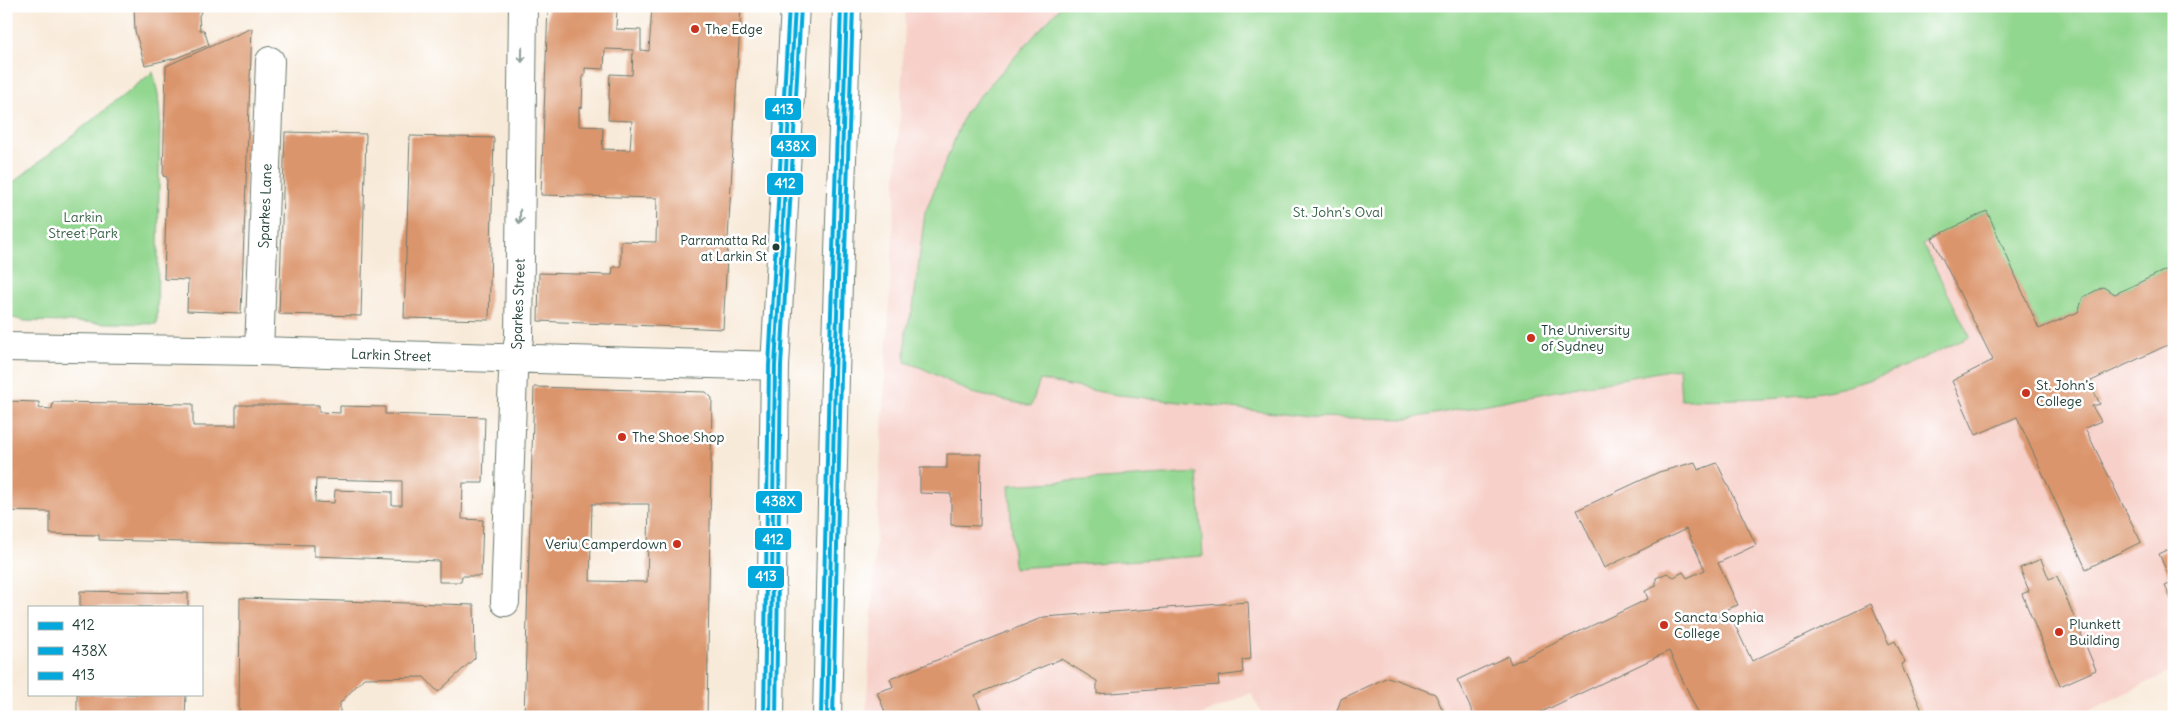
<svg xmlns="http://www.w3.org/2000/svg" width="2180" height="723" viewBox="0 0 2180 723" font-family="Delius,sans-serif">
  <rect width="100%" height="100%" fill="#fff"/>
  <filter id="ink" filterUnits="userSpaceOnUse"><feTurbulence type="fractalNoise" baseFrequency=".02" numOctaves="2"/><feDisplacementMap in="SourceGraphic" scale="10" xChannelSelector="R" yChannelSelector="G"/><feConvolveMatrix kernelMatrix="1 2 1 2 8 2 1 2 1" color-interpolation-filters="sRGB"/></filter>
  <filter id="wash" filterUnits="userSpaceOnUse"><feTurbulence type="fractalNoise" baseFrequency=".0096" numOctaves="4" result="noise"/><feDisplacementMap in="SourceGraphic" scale="20" xChannelSelector="R" yChannelSelector="G"/><feGaussianBlur stdDeviation="1.12" result="paint"/><feColorMatrix in="noise" values="0 0 0 0 0 0 0 0 0 0 0 0 0 0 0 0 0 1.4 0 .05"/><feComposite in="paint" operator="in"/></filter>
  <g filter="url(#wash)">
    <rect width="100%" height="100%" fill="#f8ead9"/>
    <path fill="#f7d0c9" d="M906,6h1268v664l-98,47h-812l-13,-24 -54,24h-331z"/>
    <path fill="#92d78f" stroke="#588a62" d="M1061,6h1113v260l-59,28 -12,-7 -20,10 -5,15 -39,17 -53,-118 -63,33 47,93c-42,18 -84,40 -129,51 -52,12 -106,11 -160,12l-2,-32 -271,51 -99,-2 -198,-23 -71,-14 -9,26 -59,-13 -50,-25 -17,-6 1,-32 7,-22 12,-95 41,-102z
      M153,72l5,22 2,22 -3,208 -132,-3 -19,-5v-128z
      M1197,473l6,83 -189,12 -5,-83z"/>
    <g id="blocks">
      <path fill="#db956c" fill-rule="evenodd" d="M134,6h70l-5,10 1,14h4l5,15 -33,13 -31,7 -10,-34z
        M548,6h69l-1,23 25,1v20l8,1 3,-45h89l-18,323 -185,-8 1,-48 73,2 1,-8h8v-26l35,1 1,-44 -116,-3zM605,49l28,1 -1,25 -22,-1 -2,46 24,1 -2,29 -28,-1 1,-22 -24,-1v-19l3,1 1,-33h2v-7l19,1z
        M252,28l-11,285 -54,-2 1,-31 -24,-1 3,-102 -4,-1 3,-110z
        M285,132l81,2 -5,182 -82,-2z
        M410,136l84,2 -5,182 -85,-2z
        M1987,211l52,118 39,-17 5,-15 20,-10 12,7 59,-28v76l-85,40 11,22 -8,2 9,15 -16,7 56,114 -55,27 -69,-152 -41,18 -24,-54 41,-21 -61,-122z
        M534,387l172,5 6,6 -5,319h-183zM592,504h57l-2,78 -57,-1z
        M6,401l33,1v6l13,1 1,-7 140,2v22h43v-21h83v7l21,1v-7l45,1v7l100,3 -2,66h-20l-1,36 21,1 -2,56h-19l-1,6h-22v-21l-125,-5v-11l-215,-5v-5l-49,-1v-22l-44,-1zM316,479l86,2v24h-10v-13l-57,-2 -1,13 -19,-1z
        M947,454h34l-1,72 -29,-1v-31l-31,-1v-25h27z
        M1695,462l3,8 19,-7 39,82 -38,18 20,42 -11,4 25,52 119,-57 18,40 6,-3 10,21 -4,2 24,53h-225l-31,-66 -138,66h-56l-18,-37 51,-24 3,8 137,-65 -3,-8 11,-5v-8l11,-5 7,4 9,-5 4,6 18,-8 -19,-41 -82,39 -27,-58 82,-38z
        M2174,547v58l-9,-19 7,-3 -13,-29z
        M2041,559l8,20 8,-3 39,94 -36,16 -38,-92 7,-3 -9,-23z
        M80,591l108,2v14h-108z
        M240,598l234,7 1,53 -37,34 -14,-15 -60,1 -24,25v14h-101z
        M1248,602l3,57 -9,1 1,13 -25,3 1,9 -122,9v-13l-36,-22 -86,36 9,22h-97l-10,-25 16,-5 -3,-8 154,-62z
        M1388,677l47,17 11,23h-111l6,-18z
        M77,694h109l-1,23h-108z"/>
    </g>
  </g>
  <g filter="url(#ink)">
    <use href="#blocks" fill-opacity="0" stroke="#6b7a6e" stroke-width="1"/>
    <g fill="none" stroke-linecap="round" stroke-linejoin="round">
      <g stroke="#6b7a6e" stroke-width="30">
        <path id="minor" d="M6,347l253,4 516,15
          M259,351l11,-290
          M505,602l8,-229 6,-35 4,-332"/>
      </g>
      <g stroke="#6b7a6e" stroke-width="30">
        <path id="highway" d="M770,717l5,-351 20,-360
          M827,717l8,-342 12,-369"/>
      </g>
      <use href="#minor" stroke="#fff" stroke-width="28"/>
      <use href="#highway" stroke="#fff" stroke-width="28"/>
      <g stroke="#fff" stroke-width="8">
        <path id="bus-1" d="M770,717l5,-351 20,-360
          M827,717l8,-342 12,-369"/>
      </g>
      <g stroke="#fff" stroke-width="8">
        <path id="bus-2" d="M776,717l5,-351 20,-360
          M833,717l8,-342 12,-369"/>
      </g>
      <g stroke="#fff" stroke-width="8">
        <path id="bus-3" d="M764,717l5,-351 20,-360
          M821,717l8,-342 12,-369"/>
      </g>
      <use href="#bus-1" stroke="#03a9dc" stroke-width="4"/>
      <use href="#bus-2" stroke="#03a9dc" stroke-width="4"/>
      <use href="#bus-3" stroke="#03a9dc" stroke-width="4"/>
    </g>
    <defs><path id="oneway-shaft" d="M-6 0H5M1.5-3L5.5 0L1.5 3" fill="none" stroke-width="1.6" stroke-linecap="round" stroke-linejoin="round" transform="scale(1.25)"/></defs>
    <g stroke="#8f9e9a">
      <use href="#oneway-shaft" transform="translate(522 55) rotate(91)"/>
      <use href="#oneway-shaft" transform="translate(520 217) rotate(91)"/>
    </g>
  </g>
  <g fill="#c8321e" stroke="#fff" stroke-width="2">
    <circle cx="695" cy="29" r="5"/>
    <circle cx="1531" cy="338" r="5"/>
    <circle cx="2026" cy="393" r="5"/>
    <circle cx="622" cy="437" r="5"/>
    <circle cx="677" cy="544" r="5"/>
    <circle cx="1664" cy="625" r="5"/>
    <circle cx="2059" cy="632" r="5"/>
  </g>
  <circle fill="#1f3d34" stroke="#fff" stroke-width="2" cx="776" cy="247" r="4.5"/>
  <g text-anchor="middle" dominant-baseline="central" stroke-width="5" stroke-linejoin="round" paint-order="stroke">
    <g font-size="13" fill="#1f3d34" stroke="#fff" text-anchor="end">
      <text x="767" y="240">Parramatta Rd<tspan x="767" dy="16">at Larkin St</tspan></text>
    </g>
    <g font-size="14" fill="#1f3d34" stroke="#fff" text-anchor="start">
      <text x="705" y="29">The Edge</text>
      <text x="1541" y="330">The University<tspan x="1541" dy="16">of Sydney</tspan></text>
      <text x="2036" y="385">St. John's<tspan x="2036" dy="16">College</tspan></text>
      <text x="632" y="437">The Shoe Shop</text>
      <text x="667" y="544" text-anchor="end">Veriu Camperdown</text>
      <text x="1674" y="617">Sancta Sophia<tspan x="1674" dy="16">College</tspan></text>
      <text x="2069" y="624">Plunkett<tspan x="2069" dy="16">Building</tspan></text>
    </g>
    <g font-size="14" fill="#1f3d34" stroke="#fff">
      <text transform="translate(265 206) rotate(-88)">Sparkes Lane</text>
      <text transform="translate(518 304) rotate(-88)">Sparkes Street</text>
      <text transform="translate(391 355) rotate(2)">Larkin Street</text>
    </g>
    <g font-size="14" fill="#3c644b" stroke="#fff">
      <text x="1338" y="212">St. John's Oval</text>
      <text x="83" y="217">Larkin<tspan x="83" dy="16">Street Park</tspan></text>
    </g>
  </g>
  <g stroke="#fff" stroke-width="2">
    <rect x="764" y="97" width="38" height="24" rx="5" fill="#03a9dc"/>
    <rect x="770" y="134" width="47" height="24" rx="5" fill="#03a9dc"/>
    <rect x="766" y="172" width="38" height="24" rx="5" fill="#03a9dc"/>
    <rect x="755" y="490" width="48" height="24" rx="5" fill="#03a9dc"/>
    <rect x="754" y="527" width="38" height="24" rx="5" fill="#03a9dc"/>
    <rect x="747" y="565" width="38" height="24" rx="5" fill="#03a9dc"/>
  </g>
  <g font-size="14" text-anchor="middle" font-weight="bold" fill="#fff">
    <text x="783" y="114">413</text>
    <text x="793" y="151">438X</text>
    <text x="785" y="188">412</text>
    <text x="779" y="506">438X</text>
    <text x="773" y="544">412</text>
    <text x="766" y="581">413</text>
  </g>
  <rect width="2180" height="723" fill="none" stroke="#fff" stroke-width="25"/>
  <rect x="28" y="606" width="175" height="90" fill="#ffffff" stroke="#a5b1ae"/>
  <rect x="38" y="622" width="25" height="8" fill="#03a9dc" stroke="#a5b1ae"/>
  <text x="72" y="630" font-size="15" fill="#1f3d34">412</text>
  <rect x="38" y="647" width="25" height="8" fill="#03a9dc" stroke="#a5b1ae"/>
  <text x="72" y="656" font-size="15" fill="#1f3d34">438X</text>
  <rect x="38" y="672" width="25" height="8" fill="#03a9dc" stroke="#a5b1ae"/>
  <text x="72" y="680" font-size="15" fill="#1f3d34">413</text>
</svg>
